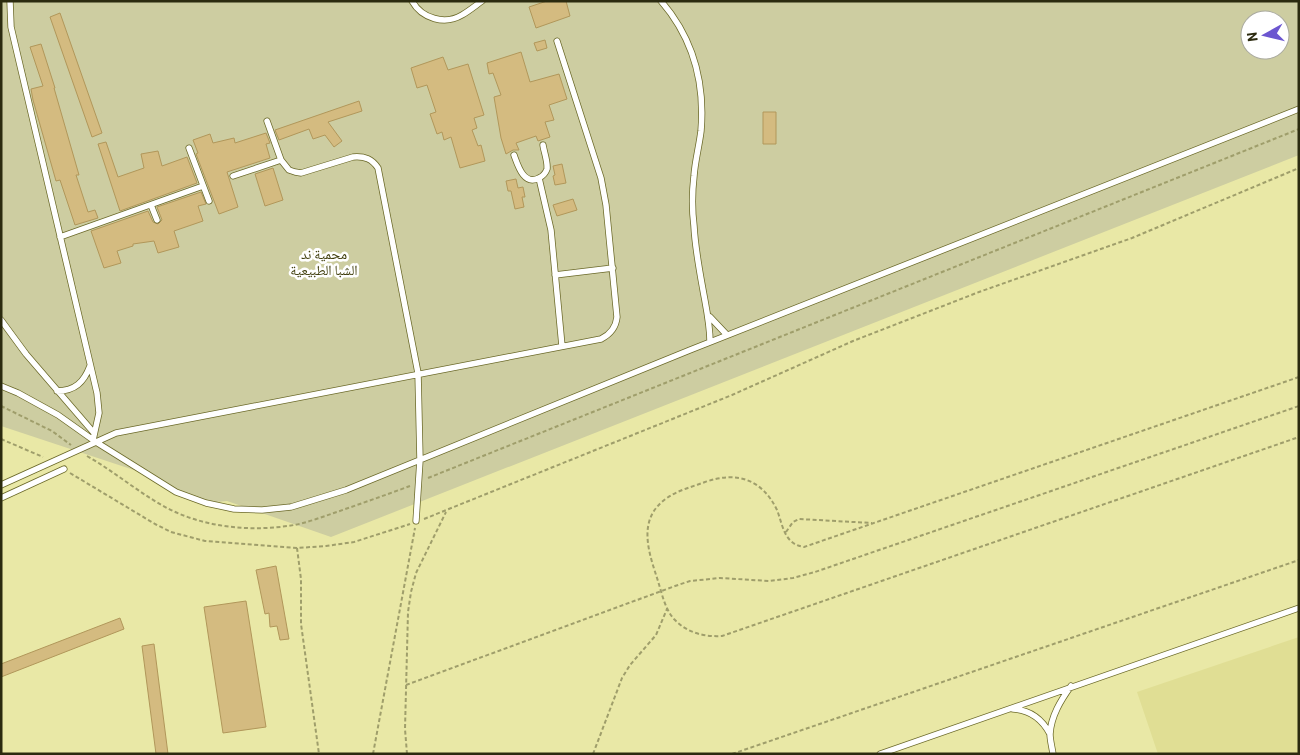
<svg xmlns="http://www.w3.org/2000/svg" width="1300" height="755" viewBox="0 0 1300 755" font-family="Barlow,'Noto Naskh Arabic',sans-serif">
  <rect width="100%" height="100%" fill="#e9e8a6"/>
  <path fill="#e0de94" d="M1299,637v117h-141l-21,-62z"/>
  <path fill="#cdcda1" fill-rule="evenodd" d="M1,1h1298v154l-968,382 -104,-36 -21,2 -60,-29 -145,-48zM1250,20h30v30h-30z"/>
  <path fill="#d4bb80" stroke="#b1975a" d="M547,1h19l4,15 -34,12 -7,-21z
    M60,13l42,120 -10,4 -42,-120z
    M545,40l2,8 -10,3 -3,-8z
    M41,44l14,44h-1l25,87h-3l12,37 7,-2 3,8 -23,7 -15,-45 -4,1 -23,-81 -2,-11 12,-3 -13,-39z
    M521,52l9,30 29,-8 8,25 -18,6 5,15 -9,2 5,15 -12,4 -2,-5 -20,7 3,7h-6l-7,4 -5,-16 -7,-41 7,-2 -8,-22 -4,1 -2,-11z
    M443,57l5,13 20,-6 16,51 -10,3 3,10 -5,2 6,16 3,-1 4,16 -25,7 -9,-31 -7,3 -2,-8 -5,2 -7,-20 6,-2 -9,-27 -10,3 -6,-20z
    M359,101l3,10 -34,11 14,19 -8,6 -9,-12 -12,4 -4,-10 -30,11 -4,-10z
    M763,112h13v32h-13z
    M266,133l4,10 -4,1 4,14 -43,14 11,35 -19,7 -23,-60 2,-1 -5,-13 17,-6 3,9 21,-5 1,5z
    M106,142l12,35 26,-9 -3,-14 17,-3 4,15 25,-9 10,26 -77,28 -22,-67z
    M562,164l4,19 -11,2 -2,-9 2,-1 -2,-9z
    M273,168l10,32 -18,6 -10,-32z
    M516,179l2,9 5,-1 2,10h-3l2,10 -9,2 -4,-18h-3l-2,-10z
    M201,192l5,12 -8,2 5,15 -29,10 5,16 -21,6 -4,-12 -21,3v2l-16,5 4,12 -17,5 -13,-37 57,-20 5,11 5,2 4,-4 -5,-13z
    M573,199l4,11 -20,6 -4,-11z
    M276,566l13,73 -9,1 -3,-14 -7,1 -1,-14 -4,1 -9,-44z
    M246,601l20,126 -43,6 -19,-126z
    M120,618l4,11 -123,48v-13z
    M154,644l14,110h-12l-14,-108z"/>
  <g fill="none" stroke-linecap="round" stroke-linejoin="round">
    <g stroke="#6b6929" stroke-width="7">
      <path id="lane" d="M10,1l1,26 86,366 2,20 -6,27
        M412,1c10,18 33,24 50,14 7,-4 13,-9 20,-14
        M661,1c32,37 44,82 40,130 -2,16 -6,30 -7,45 -2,17 -2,34 0,50 1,21 5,42 9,64 3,17 7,34 7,52
        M267,121l14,39 8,10 6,2 6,1 52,-16c12,-1 19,2 25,11l40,205 2,87 -4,61
        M189,148l20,53
        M514,155c4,11 10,31 25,23 4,-2 7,-6 8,-9 1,-7 -3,-17 -4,-24
        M233,176l48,-16
        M539,178l12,52 11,116
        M151,205l6,15
        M60,237l143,-51
        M555,275l58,-7
        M710,317l17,18
        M1,320l25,34 68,79
        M1,386l17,7 40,22 38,27 80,50 30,11 28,6 28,1 29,-3 55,-17 344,-140 609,-241
        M57,391c18,0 27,-9 33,-25
        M1,485l115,-52 485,-94c10,-5 15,-12 16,-22l-11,-112 -5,-27 -44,-137
        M1,498l63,-29
        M1013,709c17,1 29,10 37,25
        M880,754l419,-146
        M1053,754c-1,-7 -3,-14 -3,-20 1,-18 11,-34 21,-48"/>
    </g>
    <path stroke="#9f9e6b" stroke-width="2" stroke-dasharray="4 2.5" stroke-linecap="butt" d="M1299,377l-495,170c-5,-1 -9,-2 -13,-6 -8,-7 -10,-21 -14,-31 -15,-31 -40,-39 -72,-28 -13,5 -27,8 -38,16 -31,21 -18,55 -9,83 4,13 7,28 16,38 13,14 30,18 48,17l577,-199
      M1,406l51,25 19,14
      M1,439l42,18
      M87,456c28,16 52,37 80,52 38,20 86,24 127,17 12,-2 25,-7 37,-11 26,-9 52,-18 79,-28
      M70,473l85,51 16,8 34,9 92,7 29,-2 28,-4 56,-18
      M428,478l871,-349
      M424,519l308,-124 121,-54 126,-49 153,-54 167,-70
      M786,532l7,-10 6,-3 73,4
      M297,548l4,31v45l18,130
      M406,685l269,-99 15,-5 30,-3 49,3 24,-3 22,-6 484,-166
      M373,754l42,-226
      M407,754l-2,-25 3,-117 3,-20 5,-19 30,-61
      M593,754l29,-76 8,-13 26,-30 11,-26
      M732,754l567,-194"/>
    <use href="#lane" stroke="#fff" stroke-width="5.5"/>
  </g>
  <g text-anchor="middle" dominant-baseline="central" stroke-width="5" stroke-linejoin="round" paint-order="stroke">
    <g font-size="14" fill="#3f3d0b" stroke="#fff">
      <text x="324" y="253">محمية ند<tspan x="324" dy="16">الشبا الطبيعية</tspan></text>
    </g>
  </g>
  <rect width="1300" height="755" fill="none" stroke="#2b2a0f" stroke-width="5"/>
  <g transform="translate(1265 35) rotate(262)"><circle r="24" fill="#ffffff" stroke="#aaaa9f"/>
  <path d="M0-4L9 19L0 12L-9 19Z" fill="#6c56d0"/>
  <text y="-8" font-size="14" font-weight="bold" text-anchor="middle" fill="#2b2a0f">N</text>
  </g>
</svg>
